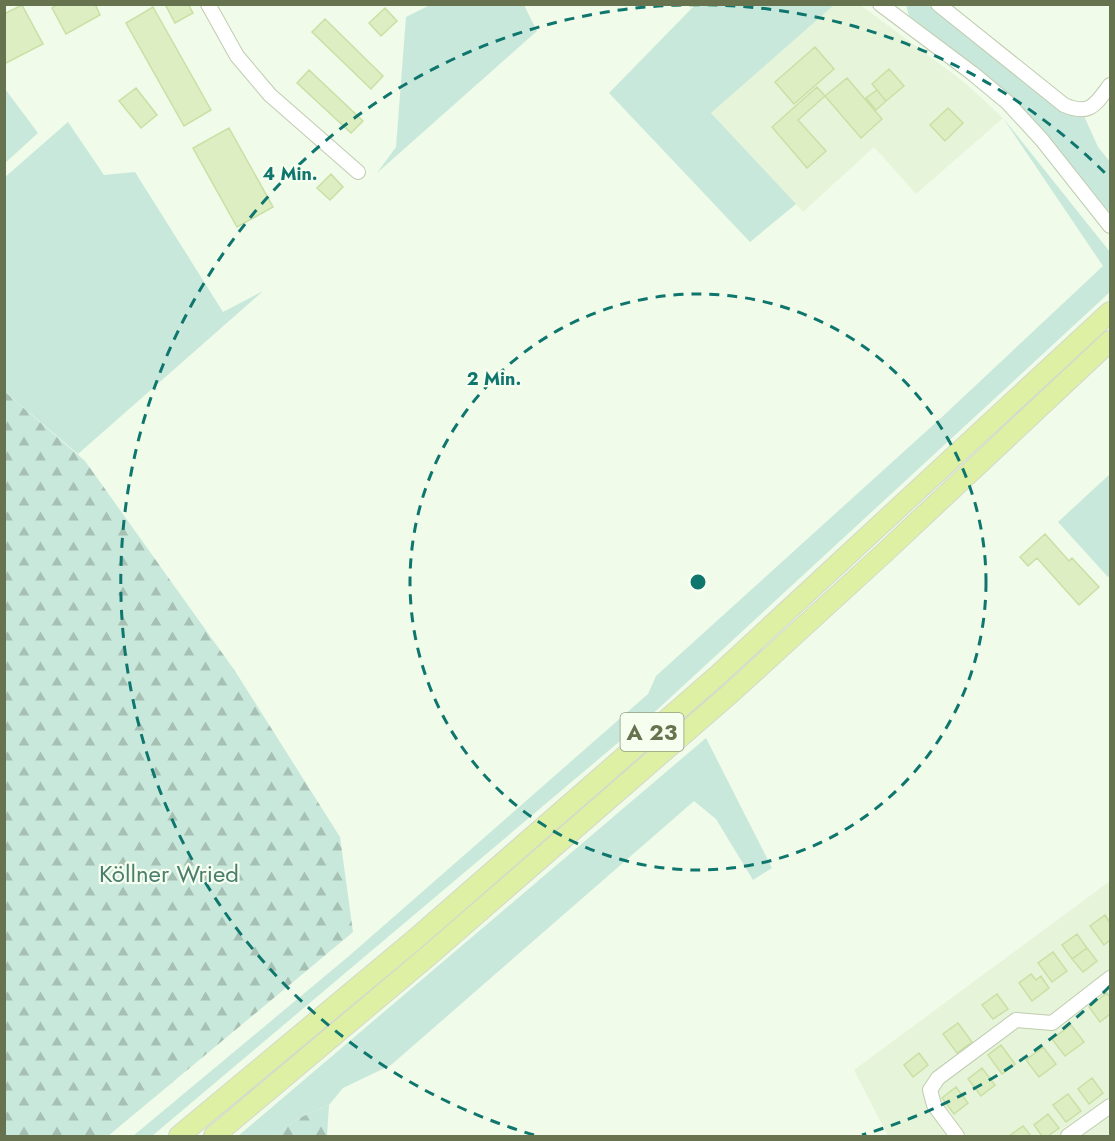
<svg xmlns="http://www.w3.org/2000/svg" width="1115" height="1141" viewBox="0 0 1115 1141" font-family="Jost,sans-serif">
  <defs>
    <pattern id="forest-firs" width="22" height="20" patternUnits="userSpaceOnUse" patternTransform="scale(1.5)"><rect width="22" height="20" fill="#c8e8db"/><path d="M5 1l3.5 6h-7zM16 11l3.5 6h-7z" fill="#a6c0b4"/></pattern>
  </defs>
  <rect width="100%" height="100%" fill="#f0fbe9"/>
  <path fill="#e6f4da" d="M859,4l105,78 39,36 -87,76 -42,-47 -71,65 -92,-99 123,-108z
    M1110,881v255h-222l-34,-66z"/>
  <path fill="#c8e8db" d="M430,5h94l13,26 -160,142 19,-26 10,-130z
    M695,5h139l-123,108 85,91 -46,38 -141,-149z
    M906,5h19l10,3 126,101 14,7h9l14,31 12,15v51l-97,-115 -34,-29 -70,-53z
    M5,89l33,44 -33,30z
    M1003,118l107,134v40l-452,417 -506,427h-19l216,-180 299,-262 8,-18 286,-259 161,-151z
    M68,122l36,53 31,-3 88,140 40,-21 -185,163 -73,-62 -1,-214z
    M1110,474v101l-2,2 -50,-55z
    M706,738l66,130 -19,12 -37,-61 -22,-18 -303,264 -48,23 -14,17 -32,14 -21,17h-38z"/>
  <path fill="url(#forest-firs)" d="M5,392l80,69 150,210 105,166 13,95 -245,204h-103z
    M329,1105l-2,31h-51l21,-17z"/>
  <path fill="#ddeec2" stroke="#c9e0a4" stroke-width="1.5" d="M58,4h37l5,11 -34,19 -14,-26z
    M165,4h23l5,9 -18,10z
    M22,5l21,39 -39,20v-50z
    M153,7l58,103 -27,16 -58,-103z
    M385,8l12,13 -16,15 -12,-13z
    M325,19l58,57 -12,13 -59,-57z
    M815,47l19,22 -40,35 -19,-22z
    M889,69l15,17 -18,15 -14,-17z
    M309,70l54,51 -12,12 -54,-50z
    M847,78l35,41 -21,19 -36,-42z
    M817,87l8,9 -27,24 28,31 -19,17 -35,-41z
    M136,88l21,27 -16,13 -22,-27z
    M877,90l9,11 -10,9 -10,-12z
    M948,108l15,15 -18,18 -15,-16z
    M229,128l44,79 -36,20 -44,-79z
    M331,174l12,13 -13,13 -13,-12z
    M1045,534l24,27 3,-3 27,29 -20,18 -42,-47 -9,8 -8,-9z
    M1105,915l5,8v17l-6,5 -14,-19z
    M1077,934l10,14 -15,11 -10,-14z
    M1087,948l10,13 -14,11 -11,-13z
    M1053,952l14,19 -15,11 -14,-19z
    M1031,974l5,6 5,-4 8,12 -17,13 -13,-18z
    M1107,993l3,4v17l-10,8 -11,-15z
    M997,994l11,15 -15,10 -11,-14z
    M958,1023l14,19 -15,11 -14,-19z
    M1071,1025l13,17 -19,14 -13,-17z
    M1001,1045l14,19 -13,10 -14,-19z
    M1043,1047l13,17 -17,13 -13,-17z
    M919,1053l9,12 -15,12 -9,-12z
    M982,1068l13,17 -14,11 -13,-17z
    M1092,1078l11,15 -14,11 -11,-15z
    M956,1087l12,16 -14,11 -12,-16z
    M1068,1094l13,17 -15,11 -13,-17z
    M1048,1114l11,14 -11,8h-6l-8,-11z
    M1023,1126l8,10h-22z"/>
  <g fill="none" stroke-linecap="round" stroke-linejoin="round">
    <g stroke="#c0ccaf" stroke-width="16">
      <path id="minor" d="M208,4l29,52 33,39 88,77
        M880,4l92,69 35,29 35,38 68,86
        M938,4l126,101c26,11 31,0 46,-20
        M957,1136l-23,-31 -4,-15 8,-12 78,-58 36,3 58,-45
        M1068,1136l42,-30"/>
    </g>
    <g stroke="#d4d8cd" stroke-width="22">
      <path id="highway" d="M179,1136l234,-195 305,-266 392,-363
        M214,1136l213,-179 305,-265 151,-138 227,-213"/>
    </g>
    <use href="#minor" stroke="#fff" stroke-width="14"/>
    <use href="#highway" stroke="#ddf0a4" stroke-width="20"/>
  </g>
  <g fill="none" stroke="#0f766e" stroke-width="3" stroke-dasharray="10 8">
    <circle cx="698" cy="582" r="288"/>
    <path d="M1110 986A577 577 0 0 1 862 1135M534 1135A577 577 0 1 1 1110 178"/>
  </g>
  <g text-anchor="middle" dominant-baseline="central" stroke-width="4.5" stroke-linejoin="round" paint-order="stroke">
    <rect fill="#f5feef" stroke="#919d7e" stroke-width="1.5" x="620.5" y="713" width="63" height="38" rx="4.5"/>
    <g font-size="22" font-weight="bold" fill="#66734e">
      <text x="652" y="732">A 23</text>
    </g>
    <g font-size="24" fill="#4a7e6e" stroke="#f5feef">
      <text x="169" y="873">Köllner Wried</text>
    </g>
  </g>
  <circle cx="698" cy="582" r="9" fill="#0f766e" stroke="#f5feef" stroke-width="3"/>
  <g font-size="18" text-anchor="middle" font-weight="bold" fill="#0f766e" stroke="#f5feef" stroke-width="4.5" stroke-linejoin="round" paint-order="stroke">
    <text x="290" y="180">4 Min.</text>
    <text x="494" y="385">2 Min.</text>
  </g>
  <rect width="1115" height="1141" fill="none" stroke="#66734e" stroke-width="12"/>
</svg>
